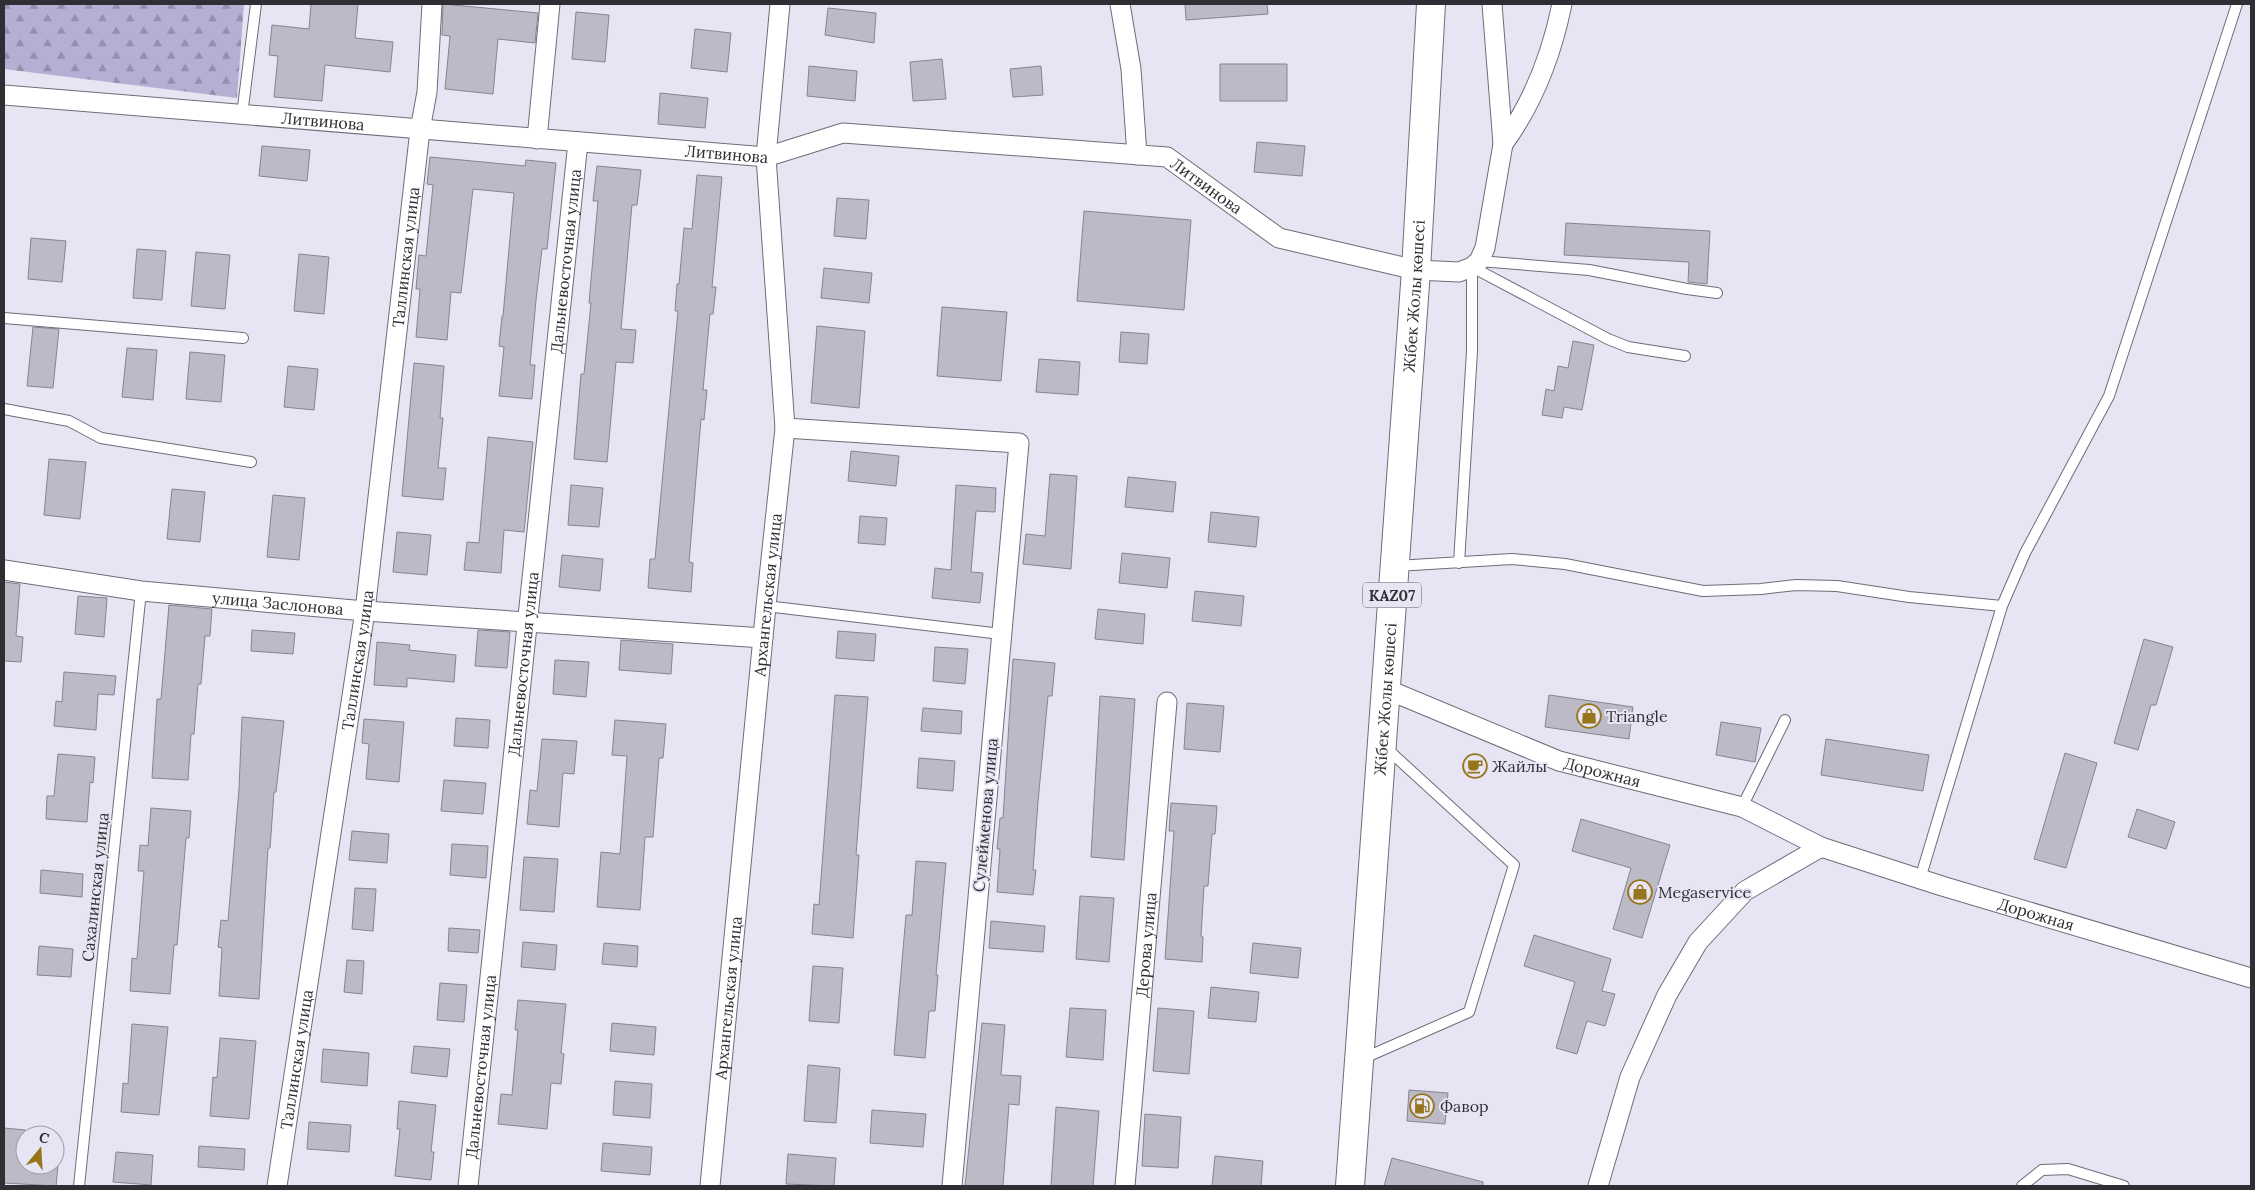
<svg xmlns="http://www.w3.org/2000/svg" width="2255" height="1190" viewBox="0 0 2255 1190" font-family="Lora,serif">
  <defs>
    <pattern id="forest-firs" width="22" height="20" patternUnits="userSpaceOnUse" patternTransform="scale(1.25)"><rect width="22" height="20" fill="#b7aed4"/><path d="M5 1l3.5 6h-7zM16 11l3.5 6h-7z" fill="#958ead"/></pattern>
  </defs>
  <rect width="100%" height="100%" fill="#e7e4f3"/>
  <path fill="url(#forest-firs)" d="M4,4h240l-7,94 -233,-29z"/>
  <path fill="#bdbac8" stroke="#878491" d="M311,4h47l-3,34 38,4 -3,30 -65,-7 -3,36 -48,-4 4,-41 -9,-1 3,-30 37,4z
    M443,4l95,9 -3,30 -37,-4 -5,55 -48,-5 5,-53 -8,-1z
    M1185,4h82l1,10 -82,6z
    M828,8l48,5 -2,30 -49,-8z
    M576,12l33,3 -4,47 -33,-3z
    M695,29l36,4 -4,39 -36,-4z
    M942,59l4,40 -33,2 -3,-39z
    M1220,64h67v37h-67z
    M809,66l48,5 -2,30 -48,-5z
    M1041,66l2,29 -30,2 -3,-28z
    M660,93l48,5 -3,30 -47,-4z
    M1257,142l48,4 -3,30 -48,-4z
    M262,146l48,4 -3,31 -48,-5z
    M430,157l95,9 1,-6 30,3 -9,86h-5l-6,51 -6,65h5l-3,34 -33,-3 5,-49 -5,-1 3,-30h1l11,-123 -41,-4 -12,104 -10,-1 -4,48 -31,-3 4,-48h-4l3,-34 7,1 7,-71 -6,-1z
    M597,166l44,4 -4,35h-5l-11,124 15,1 -3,33 -17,-1 -9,100 -33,-3 7,-85h3l7,-71h-2l9,-102h-5z
    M697,175l25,2 -10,110h4l-3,27h-3l-7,76h4l-3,30 -3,-1 -12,143 4,1 -2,29 -43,-4 2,-29h5l23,-248h-3l2,-27h2l5,-56 8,1z
    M837,198l32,2 -3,39 -32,-3z
    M1084,211l107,9 -7,90 -107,-9z
    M1566,223l144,8 -3,53 -19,-2 1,-20 -125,-7z
    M31,238l35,3 -4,41 -34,-3z
    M137,249l29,2 -4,49 -29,-2z
    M196,252l34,3 -5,54 -34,-3z
    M299,254l30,3 -5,57 -30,-3z
    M824,268l48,5 -3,30 -48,-5z
    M942,307l65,5 -6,69 -64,-5z
    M817,326l48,5 -6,77 -48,-5z
    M33,327l26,2 -6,59 -26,-2z
    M1121,332l28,2 -2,30 -28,-2z
    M1573,341l21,4 -12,65 -18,-3 -2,11 -20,-3 4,-26 8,2 4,-25 10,2z
    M127,348l30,2 -4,50 -31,-3z
    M190,352l35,3 -4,47 -35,-3z
    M1039,359l41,3 -2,33 -42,-3z
    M414,363l30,3 -4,52h3l-5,50h8l-3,32 -41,-4z
    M288,366l30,3 -4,41 -30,-3z
    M488,437l45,5 -9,90 -20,-2 -3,43 -37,-3 3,-28 12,1z
    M851,451l48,5 -3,30 -48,-5z
    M49,459l37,3 -6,57 -36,-4z
    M1050,474l27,2 -6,93 -48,-5 3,-30 19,2z
    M1128,477l48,5 -3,30 -48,-5z
    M571,485l32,3 -4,39 -31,-2z
    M956,485l40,3 -1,24 -19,-1 -5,61 12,1 -3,30 -48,-5 3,-30 16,2z
    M172,489l33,3 -5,50 -33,-3z
    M273,495l32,3 -6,62 -32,-3z
    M1211,512l48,5 -3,30 -48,-5z
    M860,516l27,2 -2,27 -27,-2z
    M397,532l34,3 -4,40 -34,-3z
    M1122,553l48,5 -3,30 -48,-5z
    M562,555l41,4 -3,32 -41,-4z
    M4,582l16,2 -4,52 7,1 -2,25 -17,-1z
    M1195,591l49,5 -3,30 -49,-5z
    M78,596l29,2 -3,39 -29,-3z
    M169,605l43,4 -2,27h-5l-4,48h-3l-4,50h-3l-3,46 -36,-2 5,-79h4z
    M1098,609l47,5 -2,30 -48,-5z
    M252,630l43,3 -2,21 -42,-3z
    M478,630l32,2 -3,36 -32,-2z
    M838,631l38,3 -2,27 -38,-3z
    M2144,639l29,8 -17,58h-5l-13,45 -24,-7z
    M621,640l52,4 -2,30 -52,-4z
    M377,642l33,3 -1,5 47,5 -2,27 -47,-4v9l-33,-2z
    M935,647l33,2 -3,35 -32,-3z
    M1013,659l42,4 -3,33h-4l-10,106 -5,68h3l-3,25 -36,-3 3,-43h-3l3,-31h3z
    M555,660l34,2 -3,35 -33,-3z
    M64,672l52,4 -2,19 -16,-1 -2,36 -42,-4 2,-25 6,1z
    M835,695l33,2 -12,158h3l-6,83 -41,-4 2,-30 5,1z
    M1549,695l84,12 -4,32 -84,-12z
    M1100,696l35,3 -11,161 -33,-3z
    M1187,703l37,3 -4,46 -36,-3z
    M923,708l39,3 -1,23 -40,-3z
    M242,717l42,4 -8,71h-2l-4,56h-2l-9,151 -40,-3 3,-48 -4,-1 3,-27 7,1 11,-132z
    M456,718l34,2 -2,28 -34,-2z
    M364,719l40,3 -5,60 -33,-3 3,-35 -7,-1z
    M615,720l51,4 -3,34h-4l-6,79h-8l-5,73 -43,-3 4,-55 19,2 7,-98 -15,-1z
    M1721,722l40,6 -6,34 -39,-7z
    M542,739l35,2 -3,33 -11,-1 -4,54 -32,-3 3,-34 7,1z
    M1826,739l103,16 -6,36 -102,-16z
    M2065,753l32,10 -31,105 -32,-9z
    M58,754l37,3 -2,26 -3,-1 -3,40 -41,-3 1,-23h7z
    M919,758l36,3 -2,30 -36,-3z
    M444,780l42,3 -3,31 -42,-3z
    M1171,803l46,3 -2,28h-3l-4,52h-4l-3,50 2,1 -1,25 -37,-3 9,-128h-5z
    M151,808l40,3 -2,27h-3l-9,107h-3l-4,49 -40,-3 2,-33 5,1 7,-88h-6l2,-26 8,1z
    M2137,809l38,13 -9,27 -38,-12z
    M1581,819l89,26 -28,93 -29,-9 18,-61 -59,-17z
    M352,831l37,3 -2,29 -38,-3z
    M452,844l36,2 -2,32 -36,-3z
    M524,857l34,2 -4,53 -34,-2z
    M916,861l30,2 -10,112h2l-3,36h-6l-4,47 -31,-3 12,-140h6z
    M41,870l42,4 -1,23 -42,-4z
    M355,888l21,1 -3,42 -21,-2z
    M1080,896l34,2 -5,64 -33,-3z
    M991,921l54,5 -2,26 -54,-4z
    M449,928l31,2 -2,23 -30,-2z
    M1534,935l77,24 -9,32 13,3 -10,32 -18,-5 -10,33 -21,-6 19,-66 -51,-16z
    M523,942l34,3 -2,25 -34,-3z
    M604,943l34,3 -1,21 -35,-3z
    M1253,943l48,5 -3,30 -48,-5z
    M39,946l34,3 -2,28 -34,-2z
    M347,960l17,1 -2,33 -18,-2z
    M813,966l30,2 -4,55 -30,-2z
    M440,983l27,2 -3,37 -27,-2z
    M1211,987l48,5 -3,30 -48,-4z
    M518,1000l48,4 -5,49 3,1 -3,30 -10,-1 -4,46 -49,-5 3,-30 11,1 6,-65h-3z
    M1070,1008l36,2 -3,50 -37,-3z
    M1158,1008l36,3 -5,63 -36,-3z
    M612,1023l44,4 -2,28 -44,-4z
    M982,1023l23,2 -4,50 20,1 -2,29 -10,-1 -6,82h-38z
    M132,1024l36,3 -9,88 -38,-3 2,-29 5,1z
    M220,1038l36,3 -7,78 -39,-3 3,-39 4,1z
    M414,1046l36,3 -3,28 -36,-4z
    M323,1049l46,4 -2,33 -46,-4z
    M808,1065l32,3 -4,55 -32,-2z
    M615,1081l37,3 -2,34 -37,-3z
    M1409,1090l39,3 -3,31 -38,-3z
    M399,1101l37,4 -5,47h3l-3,28 -36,-4 5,-47h-3z
    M1056,1107l43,4 -6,75h-42z
    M872,1110l54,4 -3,33 -53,-4z
    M1145,1114l36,3 -3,51 -36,-2z
    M309,1122l42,3 -2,27 -42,-3z
    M4,1128l21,2v35h33l-2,21 -52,-3z
    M603,1143l49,4 -2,28 -49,-4z
    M199,1146l46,3 -1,21 -46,-3z
    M116,1152l37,3 -2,30 -38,-3z
    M788,1154l48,4 -2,28 -48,-2z
    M1215,1156l48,5 -2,25h-49z
    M1392,1158l91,24v4h-99z"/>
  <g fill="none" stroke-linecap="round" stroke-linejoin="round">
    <g stroke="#6f6c79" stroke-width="12">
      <path id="lane" d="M242,115l14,-111
        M1479,261l110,9 98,19 30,4
        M4,318l239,20
        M4,409l65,12 32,17 150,24
        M1459,563l13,-212v-84l136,72 20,8 57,9
        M1396,566l116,-7 53,5 138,27 58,-2 35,-4 41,1 72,11 93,9
        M766,606l235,28
        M1742,807l43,-87
        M1920,879l82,-273 23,-53 84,-157 128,-392
        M1362,1059l107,-47 45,-147 -129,-118
        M79,1186l62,-595
        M2022,1186l20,-16 26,-1 56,17"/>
    </g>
    <g stroke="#6f6c79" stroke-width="21">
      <g id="street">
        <path d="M1120,4l11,65 6,86"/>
        <path id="s1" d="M4,95l762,62 77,-24 324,24 112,81 137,32 43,2 13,-5 7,-6 6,-13 18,-104 -11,-140"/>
        <path d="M537,139l13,-135"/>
        <path d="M1503,144c30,-41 49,-91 59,-140"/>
        <path d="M785,428l234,15 -67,743"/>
        <path id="s2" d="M4,570l137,21 224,20 398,27"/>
        <path id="s3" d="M1386,689l173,72 183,46 79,40 121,39 309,92"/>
        <path id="s4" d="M277,1186l88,-575 55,-481 7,-38 5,-88"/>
        <path id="s5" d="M468,1186l110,-1044"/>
        <path id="s6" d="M710,1186l56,-580 19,-178 -19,-271 14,-153"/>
        <path id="s7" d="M1125,1186l42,-484"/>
        <path d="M1598,1186l32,-109 37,-82 31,-53 47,-51 76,-44"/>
      </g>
    </g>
    <g stroke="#6f6c79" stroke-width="30">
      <g id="highway">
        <path id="s8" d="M1350,1186l66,-916 15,-266"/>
      </g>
    </g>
    <use href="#lane" stroke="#fff" stroke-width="10"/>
    <use href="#street" stroke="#fff" stroke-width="19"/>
    <use href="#highway" stroke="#fff" stroke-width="28"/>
  </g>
  <defs>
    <g id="shop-ring" transform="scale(1.25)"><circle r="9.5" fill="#e7e4f3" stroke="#96751d" stroke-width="1.5"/><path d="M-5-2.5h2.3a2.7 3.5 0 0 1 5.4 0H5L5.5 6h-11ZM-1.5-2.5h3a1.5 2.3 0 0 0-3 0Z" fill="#96751d"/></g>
    <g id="cafe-ring" transform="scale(1.25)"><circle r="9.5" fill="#e7e4f3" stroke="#96751d" stroke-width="1.5"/><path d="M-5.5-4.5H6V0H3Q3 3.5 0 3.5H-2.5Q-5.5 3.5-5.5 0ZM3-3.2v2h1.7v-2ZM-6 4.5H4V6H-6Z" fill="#96751d"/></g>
    <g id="fuel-ring" transform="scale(1.25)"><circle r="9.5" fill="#e7e4f3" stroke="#96751d" stroke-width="1.5"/><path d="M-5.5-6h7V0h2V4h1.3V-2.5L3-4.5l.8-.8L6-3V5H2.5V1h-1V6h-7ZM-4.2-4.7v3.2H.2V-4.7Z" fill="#96751d"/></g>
  </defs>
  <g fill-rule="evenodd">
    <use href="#shop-ring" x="1589" y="716"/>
    <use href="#cafe-ring" x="1475" y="766"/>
    <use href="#shop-ring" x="1640" y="892"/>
    <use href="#fuel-ring" x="1422" y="1106"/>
  </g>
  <g text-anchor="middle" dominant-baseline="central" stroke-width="4" stroke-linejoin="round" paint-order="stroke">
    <rect fill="#e7e4f3" stroke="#67656d" stroke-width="1" x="1363" y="582.5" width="58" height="25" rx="4"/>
    <g font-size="15" font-weight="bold" fill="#302e34">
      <text x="1392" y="595">KAZ07</text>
    </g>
    <g font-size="16" fill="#302e34" stroke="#e7e4f3">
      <text stroke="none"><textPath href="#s1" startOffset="320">Литвинова</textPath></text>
      <text stroke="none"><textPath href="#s1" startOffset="725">Литвинова</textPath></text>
      <text stroke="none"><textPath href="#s1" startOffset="1219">Литвинова</textPath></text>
      <text stroke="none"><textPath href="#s4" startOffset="938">Таллинская улица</textPath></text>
      <text stroke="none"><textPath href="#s5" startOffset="930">Дальневосточная улица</textPath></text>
      <text stroke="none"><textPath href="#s8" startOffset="892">Жібек Жолы көшесі</textPath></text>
      <text stroke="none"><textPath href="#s6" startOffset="594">Архангельская улица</textPath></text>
      <text stroke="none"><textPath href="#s2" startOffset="276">улица Заслонова</textPath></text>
      <text stroke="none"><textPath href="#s4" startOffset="532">Таллинская улица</textPath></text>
      <text stroke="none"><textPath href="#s5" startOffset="525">Дальневосточная улица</textPath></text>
      <text stroke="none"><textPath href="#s8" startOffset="488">Жібек Жолы көшесі</textPath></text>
      <text stroke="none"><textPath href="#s3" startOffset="232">Дорожная</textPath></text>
      <text transform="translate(985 815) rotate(-85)">Сулейменова улица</text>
      <text transform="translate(95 887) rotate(-84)">Сахалинская улица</text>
      <text stroke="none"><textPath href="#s3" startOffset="690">Дорожная</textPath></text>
      <text stroke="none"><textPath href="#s7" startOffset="242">Дерова улица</textPath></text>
      <text stroke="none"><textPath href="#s6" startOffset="189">Архангельская улица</textPath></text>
      <text stroke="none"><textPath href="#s4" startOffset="128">Таллинская улица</textPath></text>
      <text stroke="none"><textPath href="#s5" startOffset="120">Дальневосточная улица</textPath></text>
    </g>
    <g font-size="16" fill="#302e34" stroke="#e7e4f3" text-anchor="start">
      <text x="1606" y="716">Triangle</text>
      <text x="1492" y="766">Жайлы</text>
      <text x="1658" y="892">Megaservice</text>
      <text x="1440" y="1106">Фавор</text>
    </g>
  </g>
  <rect width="2255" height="1190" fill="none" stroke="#302e34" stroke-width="10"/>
  <g transform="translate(40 1150) rotate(18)"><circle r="24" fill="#e7e4f3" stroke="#9e9ba7"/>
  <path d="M0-4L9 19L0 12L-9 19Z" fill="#96751d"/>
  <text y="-8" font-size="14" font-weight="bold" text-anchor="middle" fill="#302e34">С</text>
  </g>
</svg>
